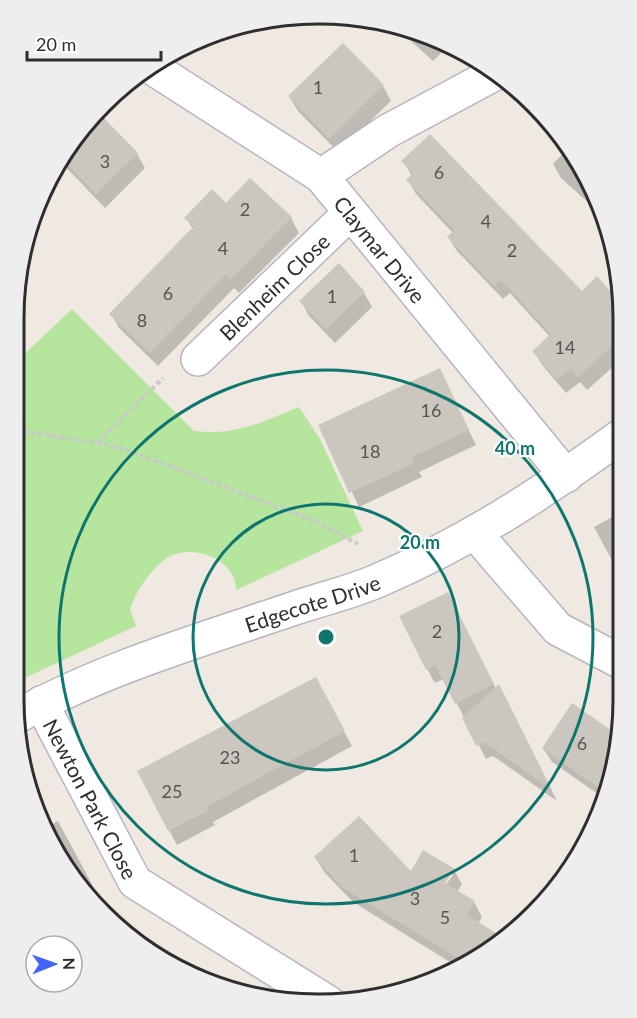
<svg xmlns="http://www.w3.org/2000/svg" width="637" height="1018" viewBox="0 0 637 1018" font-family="Lato,sans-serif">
  <rect width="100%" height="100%" fill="#efe9e1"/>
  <path fill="#b6e59e" d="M72,309l122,122c41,5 68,-9 105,-24l21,32 43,92 -127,59c0,-32 -47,-49 -72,-30 -16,13 -27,30 -34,49l6,17 -122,57 2,-321z"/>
  <path fill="#0003" fill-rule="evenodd" d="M396,24h2l48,24 -13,13 -32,-29z
    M343,45l40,41 8,15 -53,51 -40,-41 -9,-15z
    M98,114l39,40 8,14 -40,40 -45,-47 17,-28z
    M568,148l24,35 5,18 -5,5 -31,-28 -8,-14z
    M403,161l178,132 28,-1 7,-7 7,13v60l-36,32 -7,-8 -14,11 -24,-28 -8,-14 16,-14 -40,-44 -7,6 -46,-48 -9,-14 5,-4 -37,-39 -8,-14 4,-4z
    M250,180l41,38 8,15 -60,60 -5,-5 -76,78 -39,-38 -8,-14 82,-85 -7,-11 40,-13z
    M364,293l8,14 -37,36 -26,-27 -8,-15z
    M16,328l10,17 -10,11z
    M439,370l37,75 -57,27 3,5 -63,30 -39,-81z
    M622,512v67l-28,-52z
    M455,608l41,81 10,11 51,101 -64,-45 -7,3 -42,-80 -9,4 -8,-14z
    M315,679l37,67 -139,76 2,3 -38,20 -8,-15z
    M572,705l49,34 -16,60 -53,-37 -9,-14z
    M58,821l36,67 -8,4 -21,-23 -20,-41z
    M316,858l95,15 43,-3 8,14 -5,8 17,10 8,15 -4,7 25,15 -15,14 -30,14 -105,-65 -29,-30zM449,875h4l-11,15 -2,-1z"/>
  <path fill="#cbc7bf" d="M343,43l41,42 -55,54 -41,-43z
    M99,113l39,40 -42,41 -34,-35 15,-26z
    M430,134l152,157 15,-15 26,29v31l-45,41 -7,-9 -14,12 -25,-29 19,-17 -50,-54 -7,6 -47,-49 7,-7 -48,-50 7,-7 -12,-12z
    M250,178l42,39 -62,63 -5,-5 -75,78 -41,-39 85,-88 -10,-8 28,-29 14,14z
    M339,263l26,29 -39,37 -27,-28z
    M440,368l29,62 -57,27 3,6 -66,30 -31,-68z
    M448,592l46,92 -39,20 -20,-39 -9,5 -27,-54z
    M316,677l29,54 -139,76 2,4 -40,20 -31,-60z
    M499,684l53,106 -68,-48 -8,4 -14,-28z
    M572,703l49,34 -15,56 -64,-45z
    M359,816l52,55 12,-21 32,19 -10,14 30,18 -8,14 37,23 -16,15 -22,10 -123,-75 -29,-31z"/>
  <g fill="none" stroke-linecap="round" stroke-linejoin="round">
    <g stroke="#b4b7c1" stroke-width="36">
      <g id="street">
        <path id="s1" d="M151,67l170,109 245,300"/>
        <path d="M321,176l67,-45 108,-58"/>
        <path id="s2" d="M198,359l152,-146"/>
        <path d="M476,534l82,95 63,33"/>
        <path id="s3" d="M41,703l94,179 194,121"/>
        <path id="s4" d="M16,717c88,-49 185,-77 279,-109 27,-9 56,-16 82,-27 93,-40 164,-87 245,-146"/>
      </g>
    </g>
    <path stroke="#c9c9c9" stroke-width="4" stroke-dasharray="4.5 3" stroke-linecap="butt" d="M15,430l83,13 29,7 188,71 43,23
      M98,442l65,-64"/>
    <use href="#street" stroke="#fff" stroke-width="33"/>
  </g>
  <g fill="none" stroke="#0f766e" stroke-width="3">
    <circle cx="326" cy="637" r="133"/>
    <circle cx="326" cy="637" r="267"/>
  </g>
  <g text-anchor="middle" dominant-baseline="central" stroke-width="4.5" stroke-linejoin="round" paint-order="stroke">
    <g font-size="18" fill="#555452">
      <text x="318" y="87">1</text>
      <text x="105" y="161">3</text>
      <text x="439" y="172">6</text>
      <text x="245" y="209">2</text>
      <text x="486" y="221">4</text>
      <text x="223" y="248">4</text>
      <text x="512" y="250">2</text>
      <text x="168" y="293">6</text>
      <text x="332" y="296">1</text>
      <text x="142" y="320">8</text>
      <text x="565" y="347">14</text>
      <text x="431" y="410">16</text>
      <text x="370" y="451">18</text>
      <text x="437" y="631">2</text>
      <text x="582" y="743">6</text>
      <text x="230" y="757">23</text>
      <text x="172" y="791">25</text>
      <text x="354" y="855">1</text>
      <text x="415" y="898">3</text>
      <text x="445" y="917">5</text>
    </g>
    <g font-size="21" fill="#2e2e2e" stroke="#fff">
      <text stroke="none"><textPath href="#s1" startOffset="296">Claymar Drive</textPath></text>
      <text stroke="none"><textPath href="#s2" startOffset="105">Blenheim Close</textPath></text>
      <text stroke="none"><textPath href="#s4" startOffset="318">Edgecote Drive</textPath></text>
      <text stroke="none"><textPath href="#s3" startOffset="108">Newton Park Close</textPath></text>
    </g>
  </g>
  <path d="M0 0H637V1018H0ZM318 24H319A294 294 0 0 1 613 318V700A294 294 0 0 1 319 994H318A294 294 0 0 1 24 700V318A294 294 0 0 1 318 24Z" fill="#eee" fill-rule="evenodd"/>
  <path fill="none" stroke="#2e2e2e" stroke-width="3" d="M318 24H319A294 294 0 0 1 613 318V700A294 294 0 0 1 319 994H318A294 294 0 0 1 24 700V318A294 294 0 0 1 318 24Z"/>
  <circle cx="326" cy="637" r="9" fill="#0f766e" stroke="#fff" stroke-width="3"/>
  <g font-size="18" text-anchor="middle" font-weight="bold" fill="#0f766e" stroke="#fff" stroke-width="4.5" stroke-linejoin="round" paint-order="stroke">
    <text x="515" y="455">40 m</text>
    <text x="420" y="549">20 m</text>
  </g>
  <g transform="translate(54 964) rotate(89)"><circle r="28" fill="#ffffff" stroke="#ababab" stroke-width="1.5"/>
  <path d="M0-4.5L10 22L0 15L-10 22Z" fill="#4264fb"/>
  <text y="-9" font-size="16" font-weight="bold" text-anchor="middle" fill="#2e2e2e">N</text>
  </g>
  <path d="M27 51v9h134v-9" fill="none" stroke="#2e2e2e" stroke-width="3"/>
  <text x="36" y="51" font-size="18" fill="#2e2e2e" stroke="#ffffff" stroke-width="4.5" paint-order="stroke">20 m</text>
</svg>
